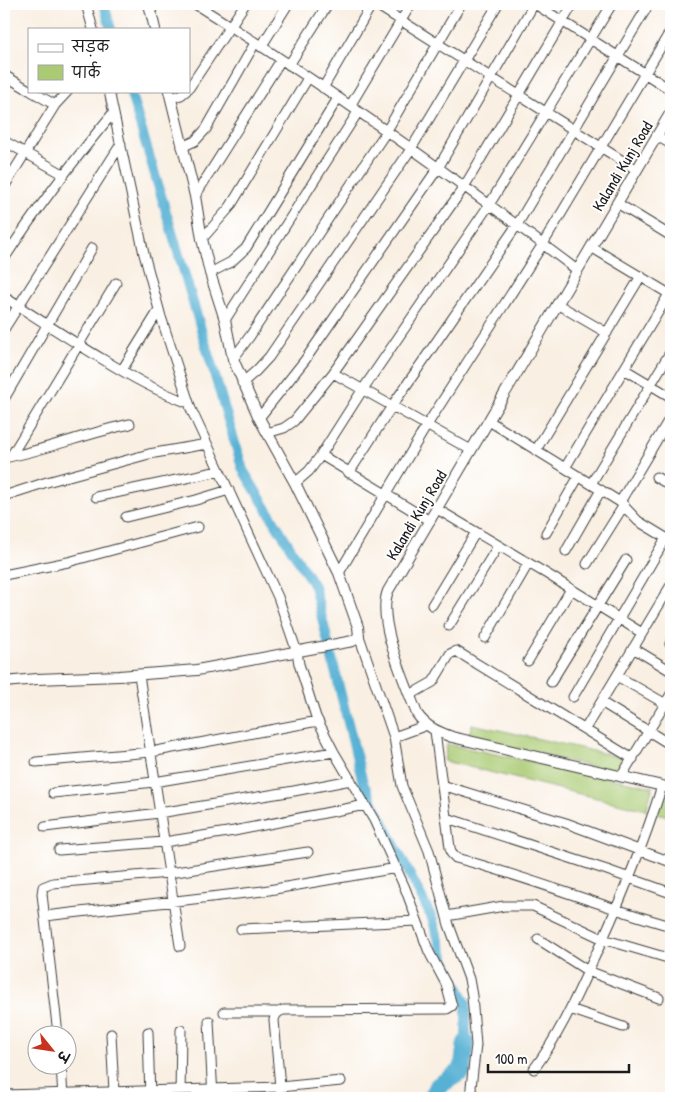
<svg xmlns="http://www.w3.org/2000/svg" width="675" height="1102" viewBox="0 0 675 1102" font-family="'Patrick Hand','Playpen Sans Deva',sans-serif">
  <rect width="100%" height="100%" fill="#fff"/>
  <filter id="ink" filterUnits="userSpaceOnUse"><feTurbulence type="fractalNoise" baseFrequency=".02" numOctaves="2"/><feDisplacementMap in="SourceGraphic" scale="10" xChannelSelector="R" yChannelSelector="G"/><feConvolveMatrix kernelMatrix="1 2 1 2 8 2 1 2 1" color-interpolation-filters="sRGB"/></filter>
  <filter id="wash" filterUnits="userSpaceOnUse"><feTurbulence type="fractalNoise" baseFrequency=".0096" numOctaves="4" result="noise"/><feDisplacementMap in="SourceGraphic" scale="20" xChannelSelector="R" yChannelSelector="G"/><feGaussianBlur stdDeviation="1.12" result="paint"/><feColorMatrix in="noise" values="0 0 0 0 0 0 0 0 0 0 0 0 0 0 0 0 0 1.4 0 .05"/><feComposite in="paint" operator="in"/></filter>
  <g filter="url(#wash)">
    <rect width="100%" height="100%" fill="#f9efe2"/>
    <path fill="#aacb73" stroke="#637448" d="M472,724l153,34 -8,12 -6,1 -143,-33z
      M447,744l206,43 -7,23 -202,-49z
      M659,788l12,3v26l-17,-5z"/>
    <g fill="none" stroke-linecap="round" stroke-linejoin="round">
      <path stroke="#56b1d4" stroke-width="10" d="M104,4l7,25
        M130,91l113,379 71,116 49,197 69,135 15,48 19,36v41"/>
      <path stroke="#56b1d4" stroke-width="18" d="M432,1098l6,-12 24,-15 4,-28"/>
    </g>
  </g>
  <g filter="url(#ink)">
    <g fill="none" stroke-linecap="round" stroke-linejoin="round">
      <g stroke="#3d3c3a" stroke-width="11">
        <path id="minor" d="M86,4l7,25
          M195,4c132,82 259,173 382,266
          M375,4l262,166
          M535,4l136,86
          M261,47l27,-43
          M289,65l39,-61
          M4,75l25,15
          M189,88l56,-84
          M323,88l49,-84
          M31,91l24,14
          M109,91l35,163 17,63 30,92 87,188 19,55 2,12 17,53 18,35 40,68 31,68 24,64 17,32 6,22 -5,3 -164,1c-5,2 -8,4 -9,10l7,78
          M171,98l10,-3 5,-4
          M350,106l61,-102
          M657,136l14,8
          M4,141l59,33
          M182,147l13,-6 11,-12 49,-86
          M4,187l51,-82 13,-14
          M195,196l86,-136
          M617,203l54,33
          M202,239l28,-32 78,-129
          M591,247l80,48
          M4,259c33,-51 70,-99 109,-146
          M210,273l21,-11 15,-14 92,-150
          M4,297c33,21 66,43 100,63 28,17 54,32 85,43
          M557,304l50,29
          M225,320l133,-208
          M4,329l117,-185
          M233,359l17,-23 136,-204 75,-128
          M624,369l47,28
          M122,370l37,-60
          M333,373l138,77
          M242,383l14,-12 13,-14 142,-208 87,-145
          M4,399l88,-151
          M259,418l46,-58 133,-192 96,-164
          M489,421l131,81 18,19 33,20
          M267,433l17,-5 10,-7 39,-48 131,-186 109,-183
          M536,450l105,-174
          M321,455l109,66
          M11,456l105,-173
          M4,458c43,-8 83,-25 126,-34
          M565,468l104,-174
          M349,473l43,-67 125,-181 132,-221
          M656,477l15,9
          M295,483l14,-12 12,-16 42,-66 126,-184 123,-201
          M591,484l80,-133
          M4,496l43,-14 102,-28 58,-10
          M96,497l123,-26
          M620,502l51,-86
          M437,509l110,65 95,59
          M126,517l70,-17 33,-10
          M546,533l33,-57
          M566,551l35,-61
          M587,564l37,-59
          M339,573l88,-148 116,-181 128,-214
          M4,575l64,-13 130,-35
          M432,605l44,-73
          M449,626l49,-80
          M359,636l35,101 8,49 27,65 20,74 20,54 3,17 4,49 -5,42 1,11
          M485,638l43,-74
          M670,644l1,-2
          M633,648l38,23
          M528,661l43,-72
          M139,675l41,271
          M617,676l54,31
          M551,682l75,-122
          M410,695l23,-13 17,-28 6,-3 177,108
          M573,697l93,-159
          M601,702l70,43
          M585,729l86,-144
          M435,731l15,117 2,6 4,4c73,19 143,48 215,68
          M394,737l33,-12
          M36,762l115,-10 167,-31
          M621,777l50,-83
          M442,785l124,38 105,39
          M53,793l101,-11 180,-30
          M447,818l160,52 64,23
          M45,827l114,-14 135,-22 57,-11
          M59,850l105,-8 70,-11 131,-26
          M45,916l218,-25 134,-23
          M447,916l57,-10h29l70,33 68,20
          M241,929l176,-8
          M538,939l50,32 71,27
          M570,1009l53,18
          M224,1012h55
          M209,1021l4,77
          M148,1032l2,66
          M58,1034l-16,-140 1,-7 10,-4 116,-10 139,-21
          M111,1034l3,58
          M61,1064l2,34
          M534,1069c23,-31 39,-65 55,-100 28,-59 53,-120 73,-183
          M4,1095l276,-8 61,-6
          M180,1098l1,-68"/>
      </g>
      <g stroke="#3d3c3a" stroke-width="12">
        <path id="tertiary" d="M149,4l6,25
          M671,112l-283,479c-12,30 18,93 29,123 9,13 21,18 35,23l219,51
          M4,682l33,-3 82,-3 78,-6 156,-29 6,-5 -1,-9 -19,-54 -44,-90 -36,-65 -26,-59 -8,-39 -15,-47 -8,-34 -7,-43 -26,-105"/>
      </g>
      <use href="#minor" stroke="#fff" stroke-width="9"/>
      <use href="#tertiary" stroke="#fff" stroke-width="10"/>
    </g>
  </g>
  <g text-anchor="middle" dominant-baseline="central" stroke-width="4" stroke-linejoin="round" paint-order="stroke">
    <g font-size="16" fill="#1c1c1c" stroke="#fff">
      <text transform="translate(622 166) rotate(-59)">Kalandi Kunj Road</text>
      <text transform="translate(416 515) rotate(-59)">Kalandi Kunj Road</text>
    </g>
  </g>
  <rect width="675" height="1102" fill="none" stroke="#fff" stroke-width="20"/>
  <rect x="28" y="28" width="162" height="65" fill="#ffffff" stroke="#a4a4a4"/>
  <rect x="38" y="44" width="25" height="8" fill="#ffffff" stroke="#a4a4a4"/>
  <text x="72" y="52" font-size="15" fill="#1c1c1c">सड़क</text>
  <rect x="38" y="65" width="25" height="15" fill="#aacb73" stroke="#a4a4a4"/>
  <text x="72" y="78" font-size="15" fill="#1c1c1c">पार्क</text>
  <g transform="translate(52 1050) rotate(120)"><circle r="24" fill="#ffffff" stroke="#a4a4a4"/>
  <path d="M0-4L9 19L0 12L-9 19Z" fill="#c8321e"/>
  <text y="-8" font-size="14" font-weight="bold" text-anchor="middle" fill="#1c1c1c">उ</text>
  </g>
  <path d="M488 1064v8h141v-8" fill="none" stroke="#1c1c1c" stroke-width="2.5"/>
  <text x="495" y="1064" font-size="15" fill="#1c1c1c" stroke="#ffffff" stroke-width="4" paint-order="stroke">100 m</text>
</svg>
